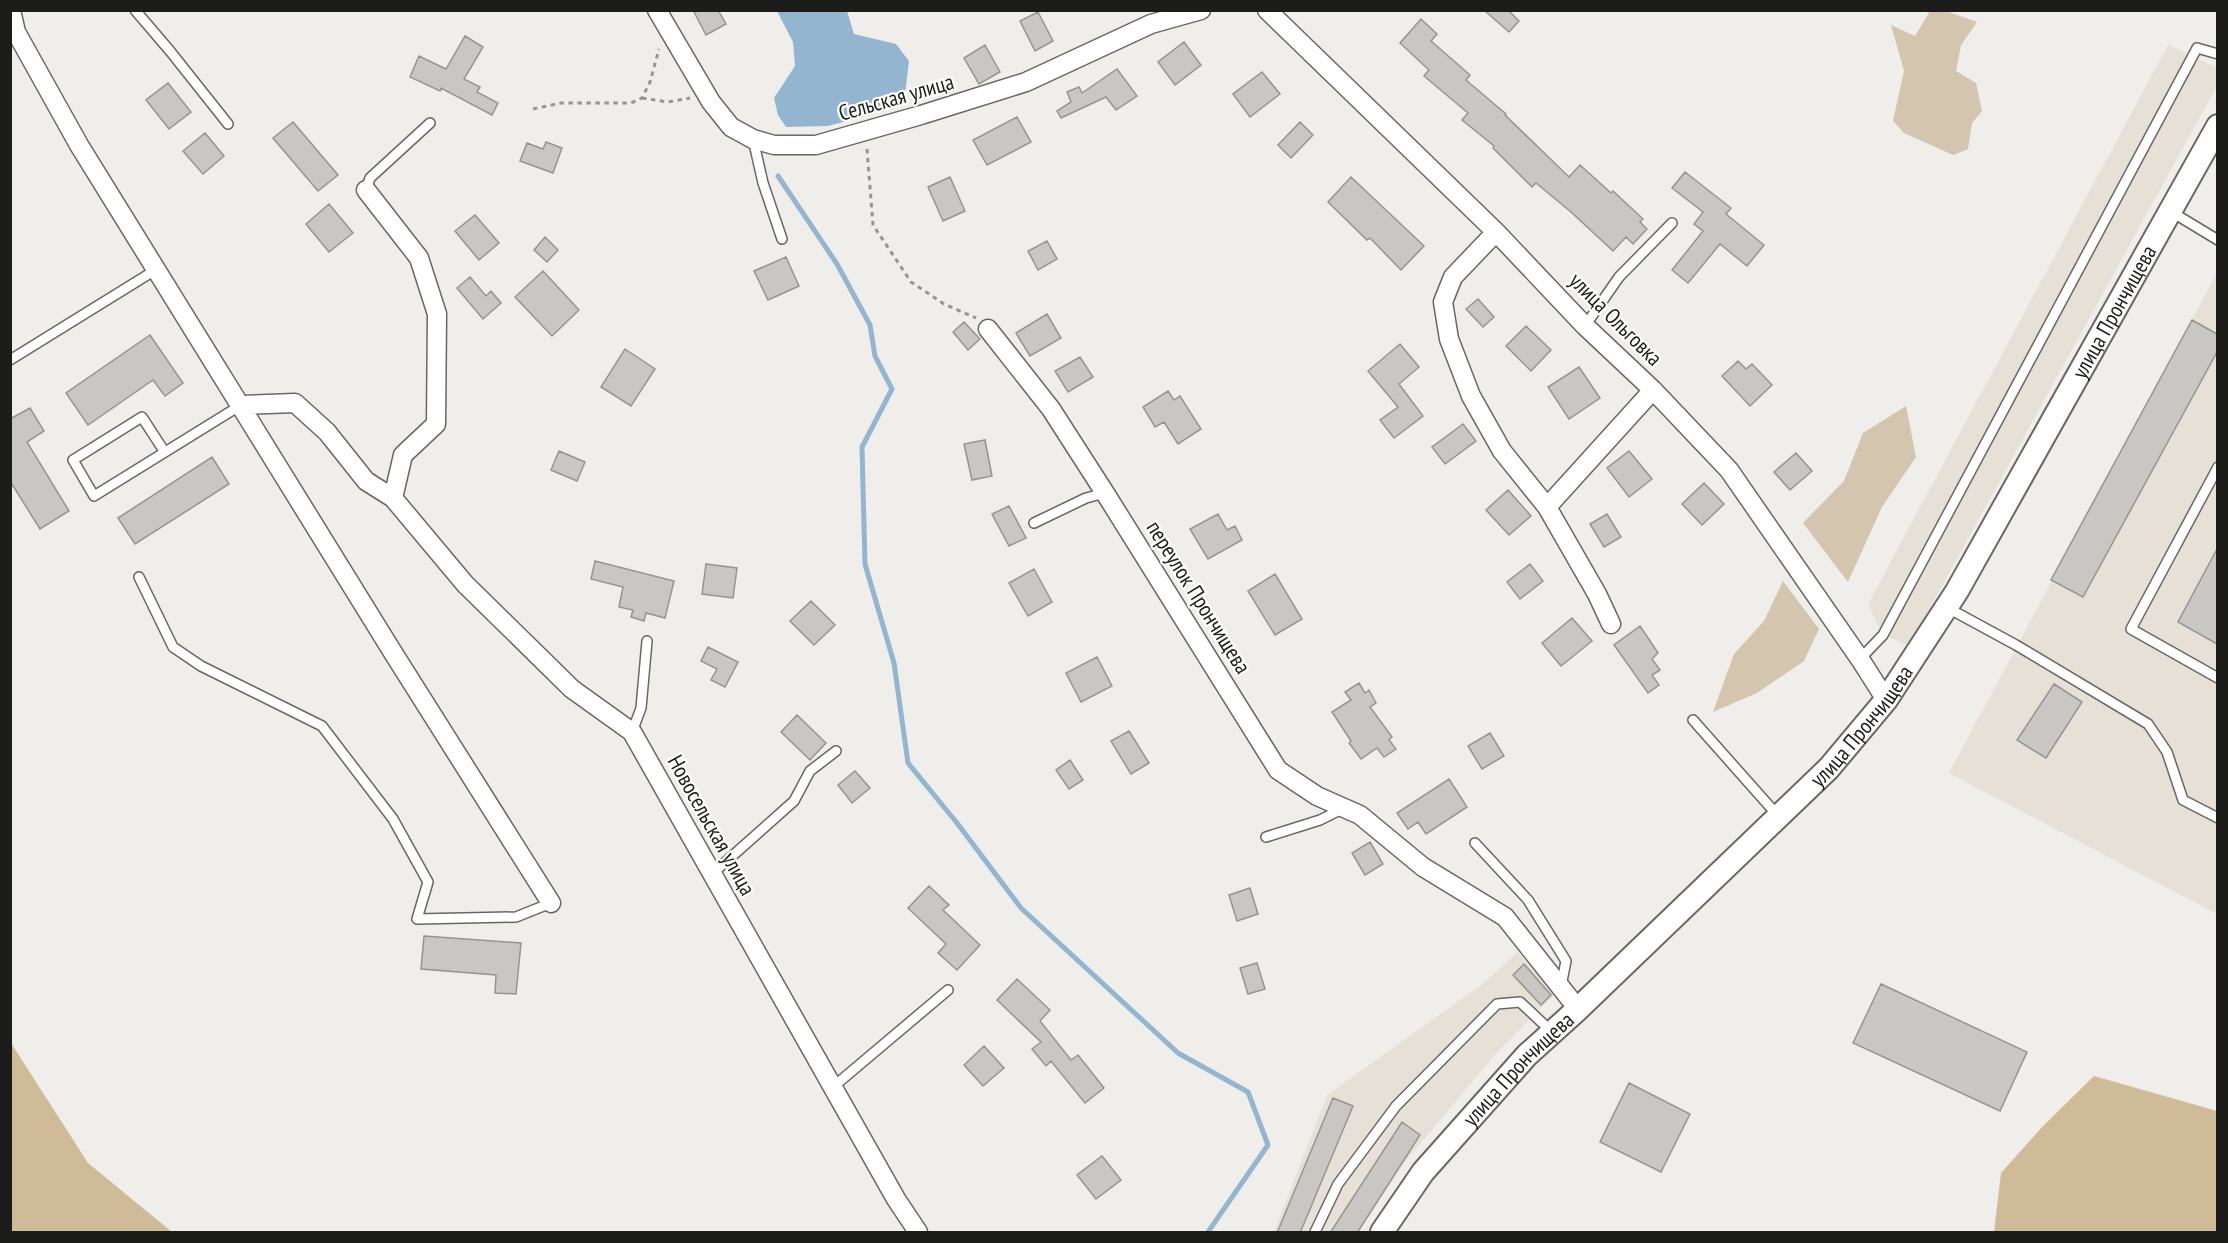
<svg xmlns="http://www.w3.org/2000/svg" width="2228" height="1243" viewBox="0 0 2228 1243" font-family="'PT Sans Narrow',sans-serif">
  <rect width="100%" height="100%" fill="#f0eeea"/>
  <path fill="#e7e0d6" d="M2168,45l49,23v18l-308,560 -26,-11 -15,-31z
    M2217,273v641l-268,-141z
    M1518,952l37,42 -61,62 -90,107 -45,69h-85l53,-137 153,-109z"/>
  <path fill="#d3c5ae" d="M1930,11h16l31,11 -16,23 -5,26 20,12 6,28 -10,12 -4,26 -15,6 -49,-22 -11,-12 11,-50 -13,-46 24,11z
    M1906,406l10,51 -34,50 -34,75 -45,-59 41,-42 19,-48z
    M1783,581l36,48 -15,32 -47,32 -44,19 21,-58 30,-33z"/>
  <path fill="#d0bb98" d="M11,1043l77,120 84,69h-161z
    M2094,1076l123,35v121h-223l7,-59 42,-47z"/>
  <path fill="#93b5d0" d="M777,11h70l7,23 42,10 13,17 -4,33 -36,21 -41,11 -42,1 -8,-12 -4,-17 21,-32 -2,-24z"/>
  <g fill="none" stroke-linecap="round" stroke-linejoin="round">
    <path stroke="#93b5d0" stroke-width="5" d="M778,176l59,88 33,61 5,31 17,33 -30,58 3,117 29,99 14,100 49,60 64,85 157,145 70,39 20,53 -60,87"/>
  </g>
  <path fill="#c9c7c3" stroke="#969491" stroke-width="1.5" d="M693,10h25l8,14 -20,11z
    M1484,10h24l11,11 -10,11z
    M1038,12l15,29 -18,10 -15,-30z
    M1421,19l16,15 -6,7 39,34 -4,5 40,34 -1,1 64,62 11,-12 31,28 2,-2 30,28 -3,3 7,7 -14,15 -7,-7 -13,14 -42,-39 -35,-29 -4,4 -39,-39 1,-2 -32,-26 6,-7 -44,-37 5,-6 -29,-27z
    M465,36l18,11 -19,32 16,8 -3,5 21,11 -6,12 -51,-27 -1,3 -30,-14 9,-21 27,13z
    M1184,42l17,23 -26,20 -17,-23z
    M985,45l15,27 -21,12 -15,-26z
    M1117,69l20,27 -21,14 -10,-13 -45,21 -4,-7 14,-9 -4,-10 12,-5 3,6z
    M1262,72l18,22 -30,23 -17,-23z
    M168,83l23,29 -22,17 -23,-29z
    M1017,117l14,25 -44,23 -14,-25z
    M293,122l45,53 -20,16 -45,-53z
    M1300,122l13,13 -22,23 -13,-13z
    M205,133l19,23 -21,18 -20,-23z
    M546,142l16,6 -9,25 -33,-12 7,-18 16,6z
    M1685,172l46,36 -5,6 38,31 -17,21 -27,-22 -32,39 -16,-13 31,-39 -9,-7 9,-12 -31,-24z
    M950,177l15,34 -22,10 -15,-34z
    M1351,177l73,69 -23,24 -31,-32 -3,2 -39,-38z
    M329,204l24,29 -24,19 -23,-28z
    M475,215l24,28 -20,17 -24,-29z
    M545,237l13,13 -11,12 -13,-12z
    M1047,241l10,18 -19,11 -10,-19z
    M786,257l13,29 -31,14 -14,-29z
    M543,271l36,39 -27,26 -37,-39z
    M470,277l16,19 5,-5 10,12 -18,16 -26,-31z
    M1478,299l16,18 -11,10 -17,-18z
    M1047,314l14,24 -31,18 -14,-23z
    M2192,320l25,14v18l-134,245 -32,-17z
    M964,322l16,17 -12,11 -15,-18z
    M1526,326l25,24 -20,21 -25,-25z
    M150,335l33,48 -18,13 -12,-16 -65,45 -22,-32z
    M1400,344l19,23 -20,17 24,32 -29,22 -14,-18 18,-13 -30,-36z
    M625,349l30,20 -24,37 -30,-19z
    M1080,357l13,20 -25,15 -13,-21z
    M1738,361l8,8 6,-5 20,21 -22,21 -28,-30z
    M1579,367l21,31 -31,21 -21,-32z
    M1168,391l6,9 6,-4 21,33 -23,15 -14,-22 -9,5 -12,-20z
    M30,408l14,23 -17,11 42,69 -29,18 -30,-48v-62z
    M1463,424l13,17 -31,23 -13,-17z
    M985,440l7,36 -20,4 -8,-36z
    M559,451l26,11 -8,19 -26,-11z
    M1629,451l23,28 -23,18 -22,-29z
    M1796,453l16,18 -22,19 -16,-18z
    M212,457l17,27 -94,60 -17,-26z
    M1704,483l20,21 -22,21 -20,-21z
    M1508,490l23,26 -22,19 -23,-25z
    M1009,506l17,32 -17,8 -17,-32z
    M1218,514l9,16 8,-4 7,14 -34,19 -18,-30z
    M1607,514l14,23 -17,10 -14,-23z
    M2217,549v95l-39,-22z
    M595,561l79,20 -9,37 -19,-5 -2,8 -13,-4 2,-7 -14,-3 4,-20 -32,-8z
    M706,564l31,4 -4,30 -31,-4z
    M1530,564l13,17 -23,18 -13,-17z
    M1034,569l18,33 -24,14 -19,-33z
    M1275,574l27,45 -27,16 -27,-44z
    M811,601l24,24 -21,20 -24,-24z
    M1572,618l20,23 -31,25 -19,-23z
    M1640,626l18,27 -6,6 8,11 -8,5 7,10 -11,8 -34,-48z
    M708,647l30,15 -13,25 -14,-7 6,-11 -16,-8z
    M1097,657l15,29 -31,16 -15,-29z
    M1359,683l6,10 4,-3 7,13 -6,4 22,30 -3,3 7,9 -12,8 -7,-9 -16,11 -12,-16 2,-2 -19,-29 19,-12 -6,-8z
    M2054,684l28,18 -36,56 -29,-18z
    M797,715l29,28 -16,17 -29,-28z
    M1129,731l20,32 -18,11 -20,-33z
    M1490,733l14,23 -22,13 -14,-23z
    M1070,760l13,20 -14,9 -13,-19z
    M855,771l15,17 -18,15 -14,-18z
    M1449,779l18,28 -41,27 -8,-12 -10,7 -11,-16z
    M1370,842l13,22 -18,11 -13,-22z
    M929,886l20,19 -6,5 37,35 -23,25 -19,-17 8,-9 -38,-36z
    M1250,888l8,26 -21,7 -8,-26z
    M424,936l97,7 -5,51 -21,-1 1,-18 -75,-6z
    M1257,963l8,26 -17,5 -8,-26z
    M1524,964l27,31 -10,10 -28,-30z
    M1017,979l33,31 -10,11 31,39 7,-5 26,33 -19,15 -34,-42 -5,5 -14,-17 9,-7 -44,-42z
    M1881,984l146,68 -27,59 -147,-68z
    M984,1046l20,22 -21,18 -19,-21z
    M1629,1083l61,31 -29,58 -61,-30z
    M1333,1098l20,8 -53,127h-23z
    M1402,1122l18,13 -63,98h-27z
    M1102,1156l19,24 -25,19 -19,-24z"/>
  <g fill="none" stroke-linecap="round" stroke-linejoin="round">
    <g stroke="#696764" stroke-width="12">
      <path id="service" d="M135,10l35,41 58,73
        M753,139l10,44 19,56
        M366,190l4,-12 60,-55
        M2170,211l48,29
        M1585,326l34,-49 53,-54
        M10,360l147,-91
        M164,451l-22,-34 -69,43 21,36 147,-91
        M2218,467l-87,162 87,49
        M1034,523l52,-25 19,-5
        M139,577l34,70 28,19 121,60 71,93 35,63 -11,37 99,-2 35,-14
        M1946,607l70,38 132,79 19,28 16,48 35,18
        M1860,659l23,-24 314,-587 21,6
        M1693,720l86,97
        M632,732l9,-24 6,-67
        M1266,837l54,-17 24,-12
        M1475,843l53,57 38,61 -5,25
        M712,874l82,-73 16,-30 26,-20
        M833,1087l115,-97
        M1315,1232l23,-48 58,-78 101,-102 23,-2 31,29"/>
    </g>
    <g stroke="#696764" stroke-width="21">
      <path id="minor" d="M11,10l5,22 63,113 313,506 159,252
        M657,10l54,92 20,25 22,12 21,6h42l105,-30 105,-33 125,-58 50,-14
        M1267,10l229,222 89,94 68,64 76,80 131,189 26,41
        M366,190l53,68 18,56 -1,110 -33,31 -10,43 72,86 107,105 60,43 264,467 22,33
        M1496,232l-43,45 -10,25 6,37 22,57 31,55 45,56 50,87 14,30
        M988,329l63,80 54,84 173,277 39,26 43,19 63,52 82,50 73,92
        M241,405l54,-2 32,29 39,49 27,17
        M1547,507l106,-117"/>
    </g>
    <g stroke="#696764" stroke-width="26">
      <g id="tertiary">
        <path id="s1" d="M1382,1232l41,-60 104,-117 51,-46 251,-241 57,-68 71,-109 261,-465"/>
      </g>
    </g>
    <path stroke="#969592" stroke-width="3" stroke-dasharray="4.5 4.5" stroke-linecap="butt" d="M642,98l26,4 22,-4
      M533,109l28,-6h70l11,-5 8,-16 9,-33
      M867,149l6,76 38,57 33,22 32,14"/>
    <use href="#service" stroke="#fff" stroke-width="9"/>
    <use href="#minor" stroke="#fff" stroke-width="18"/>
    <use href="#tertiary" stroke="#fff" stroke-width="22"/>
  </g>
  <g text-anchor="middle" dominant-baseline="central" stroke-width="4.5" stroke-linejoin="round" paint-order="stroke">
    <g font-size="22" fill="#1c1c1a" stroke="#fff">
      <text transform="translate(896 97) rotate(-16)">Сельская улица</text>
      <text stroke="none"><textPath href="#s1" startOffset="1185">улица Прончищева</textPath></text>
      <text transform="translate(1616 319) rotate(45)">улица Ольговка</text>
      <text transform="translate(1199 597) rotate(58)">переулок Прончищева</text>
      <text stroke="none"><textPath href="#s1" startOffset="699">улица Прончищева</textPath></text>
      <text transform="translate(712 825) rotate(61)">Новосельская улица</text>
      <text stroke="none"><textPath href="#s1" startOffset="213">улица Прончищева</textPath></text>
    </g>
  </g>
  <rect width="2228" height="1243" fill="none" stroke="#1c1c1a" stroke-width="24"/>
</svg>
